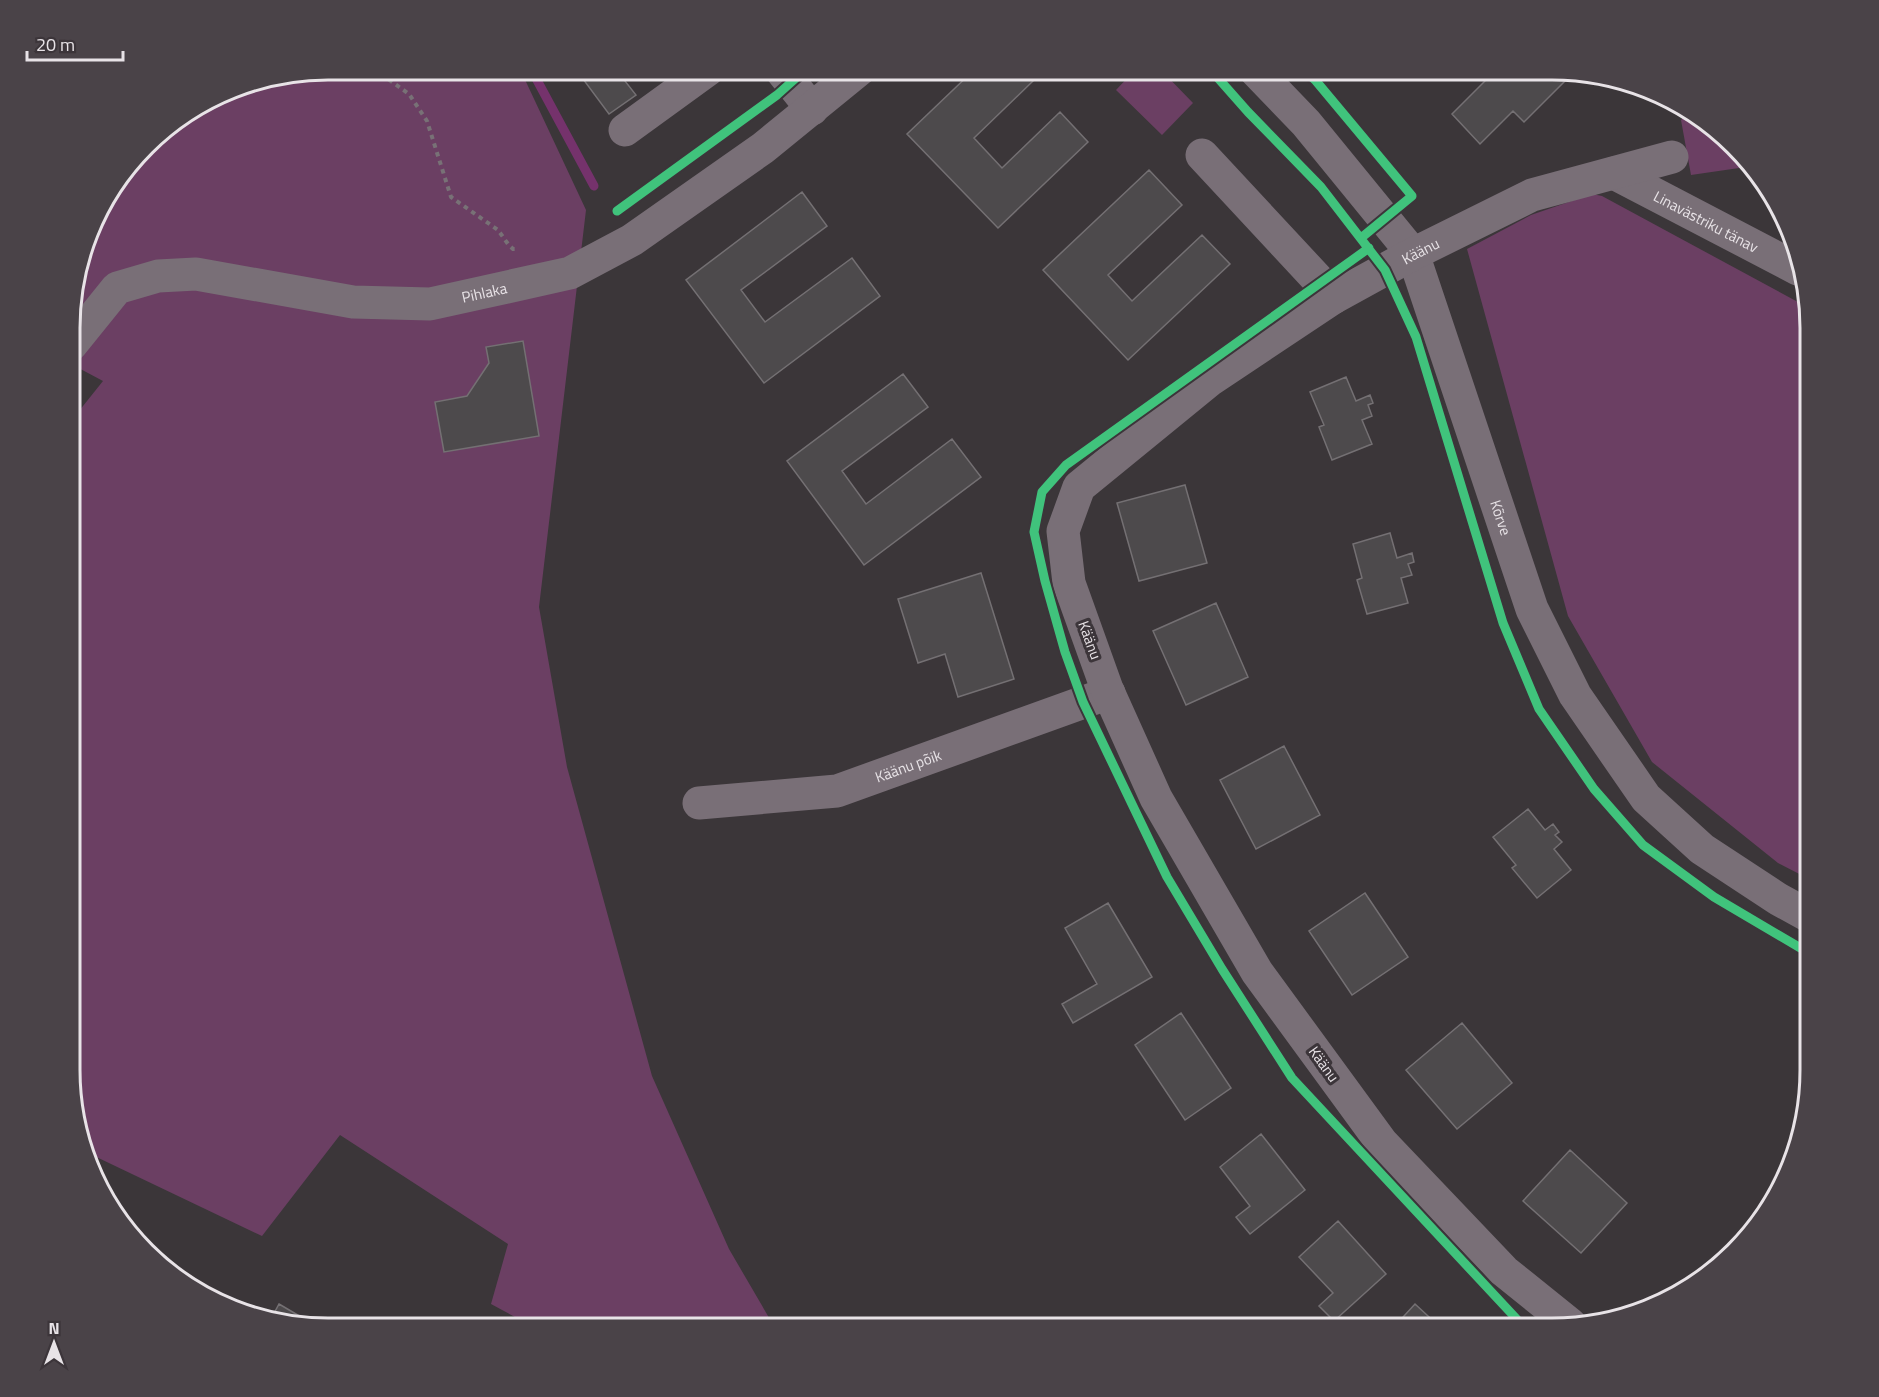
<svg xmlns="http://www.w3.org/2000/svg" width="1879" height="1397" viewBox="0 0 1879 1397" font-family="'Titillium Web',sans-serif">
  <rect width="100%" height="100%" fill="#3b3639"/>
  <path fill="#6b3f63" d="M327,69h193l66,141 -47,397 28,160 85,309 77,173 46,79h-240l-44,-24 17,-60 -168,-109 -78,101 -174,-83 -17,-50v-682l32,-40 -32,-17v-70l25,-81 61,-80 72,-44z
    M1136,69h24l33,34 -31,32 -46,-45z
    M1690,112l19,11 37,44 -55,8 -10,-55z
    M1592,194l10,2 207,112v571l-31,-16 -126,-101 -84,-146 -101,-367 64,-34z"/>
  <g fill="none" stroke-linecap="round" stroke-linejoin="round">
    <path stroke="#75326c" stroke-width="9" d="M531,69l63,117"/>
  </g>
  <path fill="#4d4a4c" stroke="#747073" stroke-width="1.5" d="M588,69h42l-9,7 15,19 -27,19 -29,-39z
    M975,69h47l11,12 -59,57 28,30 58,-56 28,30 -90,86 -91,-94z
    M1360,69h18l-8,9z
    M1496,70h60l10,10 -42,42 -11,-11 -33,33 -28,-30z
    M1149,170l33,35 -74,70 24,26 70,-66 28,29 -102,96 -85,-90z
    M802,192l25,34 -86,64 24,32 87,-64 28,38 -116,87 -78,-103z
    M523,341l16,95 -95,16 -9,-50 32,-6 22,-33 -3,-16z
    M903,374l25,33 -86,64 24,33 86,-65 29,38 -117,88 -77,-104z
    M1346,377l10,24 14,-6 3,8 -5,2 4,11 -10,4 10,24 -40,16 -13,-33 5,-2 -14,-33z
    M1185,485l22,78 -68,18 -22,-78z
    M1390,533l7,25 15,-5 2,9 -6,2 4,11 -11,3 7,25 -41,11 -10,-34 5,-2 -9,-34z
    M981,573l33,106 -56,18 -13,-43 -27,9 -20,-64z
    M1216,603l32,74 -62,28 -33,-74z
    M1284,746l36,69 -64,34 -36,-69z
    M1528,809l17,21 8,-6 6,8 -4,3 7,7 -8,7 17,21 -34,28 -25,-30 4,-3 -23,-28z
    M1365,893l43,64 -56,38 -43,-64z
    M1108,903l44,74 -79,46 -11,-19 35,-20 -32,-56z
    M1181,1013l50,75 -46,32 -50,-75z
    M1462,1023l50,60 -55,46 -51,-59z
    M1261,1134l44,56 -55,44 -14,-17 14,-11 -30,-39z
    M1570,1150l57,53 -46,50 -58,-52z
    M1338,1221l48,53 -52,47 -15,-15 14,-13 -34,-36z
    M279,1304l39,23 -47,-8z
    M1415,1304l26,24h-48z"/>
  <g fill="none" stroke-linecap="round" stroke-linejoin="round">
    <path stroke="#787176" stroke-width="4" stroke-dasharray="4.5 4.5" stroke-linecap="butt" d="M374,69l35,25 18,27 24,76 47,33 10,14 5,5h4"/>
    <g stroke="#796f77" stroke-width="33">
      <path d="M780,69l32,40"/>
      <path id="s1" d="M1254,69l52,54 107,131 119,355 43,86 71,103 56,51 76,50 31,17"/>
      <path d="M625,130l84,-61"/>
      <path d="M1202,155l119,128 12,15"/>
      <path id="s2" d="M1614,173l184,96"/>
      <path id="s3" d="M71,345l46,-57 41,-12 38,-2 157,28 77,2 140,-31 62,-33 131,-92 97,-79"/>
      <path id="s4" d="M699,803l138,-12 272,-98"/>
      <path id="s5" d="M1570,1324l-66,-53 -122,-128 -125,-171 -101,-174 -49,-109 -38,-106 -6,-52 16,-44 131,-107 123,-82 80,-44 119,-59 140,-38"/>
    </g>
    <g stroke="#3c353a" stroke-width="13">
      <path id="cycleway" d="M1210,69l38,43 73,75 64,83 31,67 87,286 36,86 55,80 49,56 71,52 95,56
        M1303,69l13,12 96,115 -51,42
        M617,211l160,-116 29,-26
        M1369,248l-303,217 -24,27 -8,40 11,49 20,71 18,50 84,175 55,92 70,109 233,250"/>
    </g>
    <use href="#cycleway" stroke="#40c37c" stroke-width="9"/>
  </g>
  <g text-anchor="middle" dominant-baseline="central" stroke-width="6" stroke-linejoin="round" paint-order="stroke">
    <g font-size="15" fill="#e8e3e7" stroke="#3c353a">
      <text stroke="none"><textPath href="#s2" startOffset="104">Linavästriku tänav</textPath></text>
      <text stroke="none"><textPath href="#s5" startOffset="1422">Käänu</textPath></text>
      <text stroke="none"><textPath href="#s3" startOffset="446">Pihlaka</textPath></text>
      <text stroke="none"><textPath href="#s1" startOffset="522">Kõrve</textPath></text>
      <text transform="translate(1090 640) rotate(70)">Käänu</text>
      <text stroke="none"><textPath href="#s4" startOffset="214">Käänu põik</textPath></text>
      <text transform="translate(1324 1064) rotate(54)">Käänu</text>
    </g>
  </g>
  <path d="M0 0H1879V1397H0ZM328 80H1552A248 248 0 0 1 1800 328V1070A248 248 0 0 1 1552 1318H328A248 248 0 0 1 80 1070V328A248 248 0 0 1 328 80Z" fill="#4a4348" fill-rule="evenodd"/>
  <path fill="none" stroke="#e8e3e7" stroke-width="3" d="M328 80H1552A248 248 0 0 1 1800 328V1070A248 248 0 0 1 1552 1318H328A248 248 0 0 1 80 1070V328A248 248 0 0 1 328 80Z"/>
  <g transform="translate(54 1343)" stroke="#3c353a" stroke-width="4.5" paint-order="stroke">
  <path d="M0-4.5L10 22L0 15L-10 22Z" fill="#e8e3e7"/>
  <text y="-9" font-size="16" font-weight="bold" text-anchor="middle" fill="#e8e3e7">N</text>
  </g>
  <path d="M27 51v9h96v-9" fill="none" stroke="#e8e3e7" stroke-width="3"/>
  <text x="36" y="51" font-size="18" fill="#e8e3e7" stroke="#3c353a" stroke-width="4.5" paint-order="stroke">20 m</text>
</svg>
